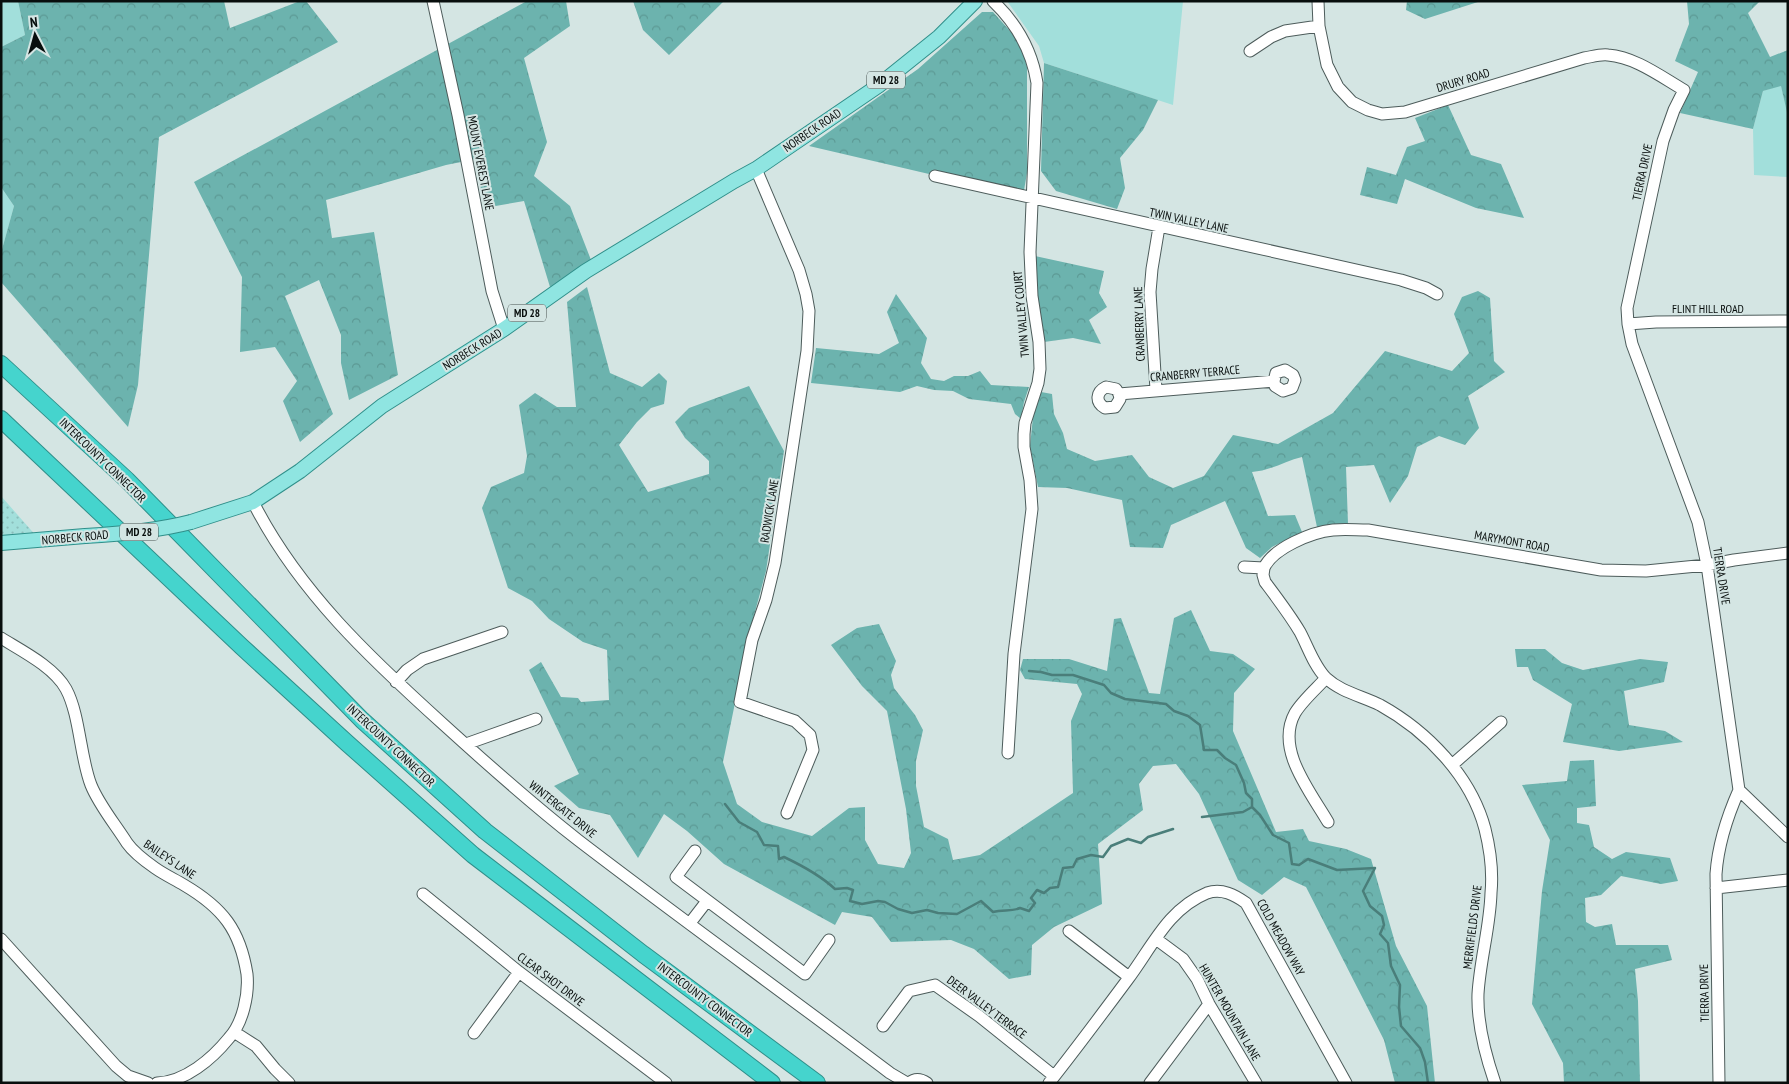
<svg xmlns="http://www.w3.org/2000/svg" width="1789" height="1084" viewBox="0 0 1789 1084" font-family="'PT Sans Narrow',sans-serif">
  <defs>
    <pattern id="forest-crowns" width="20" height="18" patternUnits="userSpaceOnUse" patternTransform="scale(1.25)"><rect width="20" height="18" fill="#6cb3ae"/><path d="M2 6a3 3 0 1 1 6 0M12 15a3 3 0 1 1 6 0" fill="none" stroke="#5c9994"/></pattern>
    <pattern id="park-dots" width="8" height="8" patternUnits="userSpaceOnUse" patternTransform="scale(1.25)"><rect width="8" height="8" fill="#a2dfdb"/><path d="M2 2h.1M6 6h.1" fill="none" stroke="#8abebb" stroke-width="1.8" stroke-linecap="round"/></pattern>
  </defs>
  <rect width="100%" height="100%" fill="#d4e5e3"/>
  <path fill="#a2dfdb" d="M1,1h17l7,34 -24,12z
    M1007,1h176l-10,104 -129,-42 -5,-17z
    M1781,85l7,32v60l-34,-2 -1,-46 10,-38z
    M1,187l13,19 -13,47z"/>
  <path fill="url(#forest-crowns)" d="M18,1h206l6,27 70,-27h6l32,41 -179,95 -21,248 -10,42 -127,-145v-29l13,-47 -13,-19v-140l24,-12z
    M527,1h39l4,25 -46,32 23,84 -13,34 36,30 21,54 -41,27 -26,-86 -40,7 -8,-49 -30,6 -120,35 6,38 42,-6 24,143 -49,25 -8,-37v-28l-22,-55 -34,16 48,118 -33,28 -17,-41 14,-20 -22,-34 -35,5 2,-75 -48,-95z
    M633,1h91l-55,54 -26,-25z
    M1407,1h74l-56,18 -19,-9z
    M1687,1h73l-12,12 22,44 18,-7v67l-7,-31 -18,5 -10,38 -73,-16 18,-41 -23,-11 14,-37z
    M982,12h11l28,31 6,24v106l-4,23 -214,-50 109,-77z
    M1044,63l114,37 -15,30 -23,28 5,30 -8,21 -61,-18 -15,-20z
    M1448,105l23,50 30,9 23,54 -48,-10 -71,-29 -8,25 -37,-9 7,-28 29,8 11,-28 18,-6 -10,-23z
    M1035,256l69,15 -5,22 8,14 -18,13 12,24 -28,-6 -29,4 -6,-35z
    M587,287l23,86 32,14 17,-14 8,8 -3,23 -13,4 -14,14 -18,23 29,47 61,-18v-13l-24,-23 -10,-16 14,-14 60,-22 35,65 -18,120 -17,63 -26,128 14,42 25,18 50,14 37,-28 16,-1v33l13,24 26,4 7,-15 -5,-44 -19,-98 -25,-25 -31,-41 26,-17 22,-4 17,37 -5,14 3,13 21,27 8,15 -7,31v25l8,41 24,12 5,21 27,-5 93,-62 -2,-72 11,-27 -5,-10 -52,-5 -5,-9 3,-11h46l38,12 7,-52 7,-1 28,75 11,1 14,-76 17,-8 19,41 23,3 22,15 -21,24 -1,38 43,101 27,-3 6,12 37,8 25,10 25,87 31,60 8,77h-40l-11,-43 -78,-153 -22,-10 -22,18 -24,-15 -39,-86 -23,-30 -23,2 -14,18 4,26 -45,34 4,60 -48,23 -22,18 -1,30 -22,4 -35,-30 -23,-9 -60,2 -19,-25 -30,-5 -7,13 -111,-61 -37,-33 -23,-17 -26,44 -28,-43 -31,-7 -25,-22 25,-12 -50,-104 12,-8 20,35 17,1 3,4 28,-2 -2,-50 -24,-8 -34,-23 -17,-18 -24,-13 -26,-80 9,-21 33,-14 3,-17 -8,-51 16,-12 22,14h19l-9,-105z
    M1478,291l12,7 4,63 11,11 -37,24 11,32 -14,17 -26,-9 -22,11 -9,29 -18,27 -16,-38 -28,2 2,57 -31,3 -15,-70c-17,4 -32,14 -50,15l16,44 27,-1 7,17 -30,15 -12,11 -14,-10 -21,-47 -54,24 -8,23 -33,-1 -8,-47 -55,-12 -29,-1 -8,-41 3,-29 8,-25 11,2 2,20 9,19 4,16 28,12 37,-6 17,22 24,11 31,-12 29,-41 45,9 55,-31 52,-62 67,20 17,-18 -15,-39 8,-17z
    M896,294l31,44 -6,25 10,16 13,2 10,-5h14l12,-5 11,14 38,2 -5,15 -3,17 -6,-5 -4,-10 -42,-5 -16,-8 -19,-1 -17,-4 -17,6 -89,-9 5,-35 63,6 20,-11 -12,-31z
    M1515,649h30l17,14 21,7 57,-11 28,3 -4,20 -40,9 5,34 36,6 18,11 -64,9 -56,-9 9,-38 -39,-24 -5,-13h-11z
    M1594,760l2,46 -19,2v15l12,2 5,22 18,12 14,-7 44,6 8,23 -17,3 -40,-8 -20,19 -16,3 1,24 9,5 17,-3 4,21h52l4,15 -37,9 3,32 2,82h-76l-1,-20 -31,-59 10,-113 8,-51 -28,-55 45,-4 3,-20z"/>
  <path fill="url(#park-dots)" d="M1,496l37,42 -37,2z"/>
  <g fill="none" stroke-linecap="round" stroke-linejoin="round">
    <path stroke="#4a7e7a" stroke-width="2.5" d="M1029,671l12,1 11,3h21l31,10 7,8 14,6 41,5 8,7 14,5 12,9 4,25h13l8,8 11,7 8,18 2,10 6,6v8
      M725,804l14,18 18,10 7,13 14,1 1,13 5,-2c19,9 36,18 51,32l12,-1 6,2 -3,11 12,3 16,-3 7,1 13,7 14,4 15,-3 11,3 19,1 24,-13 12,11c10,-3 18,0 27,-4l9,3 6,-8 -4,-5 6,-8 7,3 6,-5 8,-1 5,-19 10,-1 4,-8 14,-4 12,2 8,-11 17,-7 13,4 7,-6 25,-8
      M1202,817l41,-5 9,-5 8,8 13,20 16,8 3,21 7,1 9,-6 29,11 38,-2 -12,23 7,15 12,10 2,9 -4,9 8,9 3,23 9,19 -1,22 2,19 19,22 5,14 3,21"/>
    <g stroke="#4d5c5b" stroke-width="13">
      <path id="minor" d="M433,1l25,114 34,176 12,38
        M993,1c24,23 39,49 44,82l-7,169 2,44 7,46 1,27 -2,14 -13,40 -1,11v13l6,33 2,29 -18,145 -6,99
        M1318,1l1,25 8,39 11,22 14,15 16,8 14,4 23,-2 179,-54c7,-1 16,-4 24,-3 27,2 52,21 76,35l-10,20 -11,31 -36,167 1,16 4,20 66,178 9,43 32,225c-12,27 -21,55 -23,84l3,209
        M1250,51l21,-14 14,-6 34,-5
        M756,169l43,101 7,24 3,17 -2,40 -32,212 -9,37 -14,40 -12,62 55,19 15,14 3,15 -26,63
        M935,176l466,104 25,8 11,6
        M1628,324l28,-2 132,-1
        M1156,390l-6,-98 2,-23 7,-42
        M1119,394l1,5 -5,8 -10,1c-10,-6 -9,-16 1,-21l10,2 3,5 155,-13 1,5 8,5 9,-3 3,-8 -2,-5 -8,-5 -9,3 -2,8
        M253,502c45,89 118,157 190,222 44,40 89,80 135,116 103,79 209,155 312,233l17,10
        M1244,567l20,1c9,-20 48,-36 69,-38 12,-1 23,0 35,0l233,40 45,1 61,-6 27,-5 54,-7
        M1264,568l-1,7 2,7c12,16 25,33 35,50 8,15 14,34 26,46 15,14 36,18 54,27 47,26 91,71 105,124 5,20 8,43 6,64 -1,34 -11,67 -13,101 -1,30 7,60 17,89
        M1,638c21,13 53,29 65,51 14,26 14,68 25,96 8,20 24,39 36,58 7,10 18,18 28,25 10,7 19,11 29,17 39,23 56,45 63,89 2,20 -4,49 -18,64 -17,21 -44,44 -72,45
        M1326,678c-9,10 -24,23 -31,35 -20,36 15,78 33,109
        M396,682l11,-12 16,-11 79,-27
        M466,744l70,-25
        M1452,765l49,-43
        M1739,790l49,47
        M695,851l-19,26 129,97 24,-34
        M1716,888l72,-8
        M423,894l96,78 147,111
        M690,923l17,-22
        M1069,931l60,46
        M1,939l115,127 12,10 20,7
        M1156,939l27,20 14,20 12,25 47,79
        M883,1026l26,-35 26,-6 44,31 75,60
        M234,1032l22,14 19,23 14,14
        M474,1033l45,-61
        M909,1083c6,-5 12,-4 18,0
        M1049,1083c27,-34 53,-69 79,-104 24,-32 40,-70 79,-86 15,-5 28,2 39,10l100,180
        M1150,1083l59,-79"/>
    </g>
    <g stroke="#308f8a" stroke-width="16">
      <path id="major" d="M191,522l62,-20 47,-31 82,-65 122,-77 82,-58 148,-90 22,-12 122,-83 61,-49 36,-36
        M1,543l84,-7"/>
    </g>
    <g stroke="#308f8a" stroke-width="18">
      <path id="highway" d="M1,364l126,116 235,240 123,111 158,123 174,129
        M1,419l241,228 105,96 126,112 299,228"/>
    </g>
    <use href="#minor" stroke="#fff" stroke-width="11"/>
    <use href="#major" stroke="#8fe5e1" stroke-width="14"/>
    <use href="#highway" stroke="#45d4cd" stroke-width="16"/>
    <g stroke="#308f8a" stroke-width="16" stroke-linecap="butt">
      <path id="major-bridge" d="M85,536c36,-2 71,-5 106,-14"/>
    </g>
    <use href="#major-bridge" stroke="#8fe5e1" stroke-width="14"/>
  </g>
  <g text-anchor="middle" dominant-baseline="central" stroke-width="4" stroke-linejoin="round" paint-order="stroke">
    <g fill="#d4e5e3" stroke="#454e4d" stroke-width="1">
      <rect x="867" y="71.5" width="38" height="17" rx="4"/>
      <rect x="508" y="304.5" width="38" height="17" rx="4"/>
      <rect x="120" y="523.5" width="38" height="17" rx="4"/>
    </g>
    <g font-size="11" font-weight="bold" fill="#080e0d">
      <text x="886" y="80">MD 28</text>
      <text x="527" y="313">MD 28</text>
      <text x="139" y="532">MD 28</text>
    </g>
    <g font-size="12" fill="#080e0d" stroke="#d4e5e3">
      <text transform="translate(1463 80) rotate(-17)">DRURY ROAD</text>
      <text transform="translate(812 130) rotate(-34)">NORBECK ROAD</text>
      <text transform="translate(481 163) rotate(79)">MOUNT EVEREST LANE</text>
      <text transform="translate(1642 172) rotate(-78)">TIERRA DRIVE</text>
      <text transform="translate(1189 220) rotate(12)">TWIN VALLEY LANE</text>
      <text x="1708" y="308">FLINT HILL ROAD</text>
      <text transform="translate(1021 314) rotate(-95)">TWIN VALLEY COURT</text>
      <text transform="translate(1139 324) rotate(-92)">CRANBERRY LANE</text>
      <text transform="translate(472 349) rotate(-32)">NORBECK ROAD</text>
      <text transform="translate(1195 373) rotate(-5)">CRANBERRY TERRACE</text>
      <text transform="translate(103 460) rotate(44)">INTERCOUNTY CONNECTOR</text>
      <text transform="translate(769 511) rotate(-81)">RADWICK LANE</text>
      <text transform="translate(75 537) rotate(-5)">NORBECK ROAD</text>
      <text transform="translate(1512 541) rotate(10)">MARYMONT ROAD</text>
      <text transform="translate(1722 576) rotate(81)">TIERRA DRIVE</text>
      <text transform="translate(391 745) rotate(43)">INTERCOUNTY CONNECTOR</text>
      <text transform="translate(563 809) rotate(39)">WINTERGATE DRIVE</text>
      <text transform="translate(170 859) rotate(34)">BAILEYS LANE</text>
      <text transform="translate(1472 927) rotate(-83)">MERRIFIELDS DRIVE</text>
      <text transform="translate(1281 937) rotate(61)">COLD MEADOW WAY</text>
      <text transform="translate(551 979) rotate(37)">CLEAR SHOT DRIVE</text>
      <text transform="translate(1704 993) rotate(-91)">TIERRA DRIVE</text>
      <text transform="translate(705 999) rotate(37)">INTERCOUNTY CONNECTOR</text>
      <text transform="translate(987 1007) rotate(37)">DEER VALLEY TERRACE</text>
      <text transform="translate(1230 1012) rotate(60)">HUNTER MOUNTAIN LANE</text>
    </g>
  </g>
  <rect width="1789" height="1084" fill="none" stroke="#080e0d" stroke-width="5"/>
  <g transform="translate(35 35) rotate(354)" stroke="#d4e5e3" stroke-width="4" paint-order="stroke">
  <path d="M0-4L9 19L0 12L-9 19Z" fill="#080e0d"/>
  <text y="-8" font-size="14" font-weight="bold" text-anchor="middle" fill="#080e0d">N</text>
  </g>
</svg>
